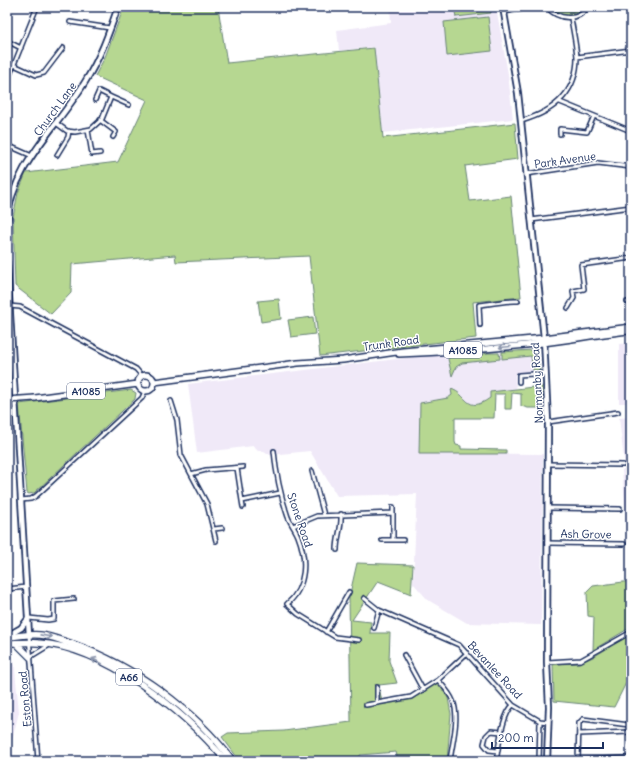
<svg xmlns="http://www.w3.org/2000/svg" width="638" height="768" viewBox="0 0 638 768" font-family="Delius,sans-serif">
  <rect width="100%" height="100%" fill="#fff"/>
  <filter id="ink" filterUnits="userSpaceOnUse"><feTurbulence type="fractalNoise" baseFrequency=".025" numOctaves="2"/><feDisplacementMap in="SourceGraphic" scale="8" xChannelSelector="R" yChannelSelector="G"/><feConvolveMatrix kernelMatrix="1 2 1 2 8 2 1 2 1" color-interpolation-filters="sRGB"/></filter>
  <g filter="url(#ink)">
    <path fill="#f0e9f8" d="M390,7h106l12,67 5,45 -130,14 -9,-86 -35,4 -2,-21 54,-7z
      M631,343v57h-5v3h-7v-59z
      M531,349l5,3 5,20 -26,2 1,15 -25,3 -1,6 -9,6h-11l-13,-11 -6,-3 1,5 -4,4 -28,4 -1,50 124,1 -2,171 -74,-2 -39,-23 -15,-17 4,-89 -80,2 -27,-45 -40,4 -6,-4h-6l-5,-5 -56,7 -9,-69 251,-30 32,3z
      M631,417v110h-4l-5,-57 3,-2 -6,-50z
      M7,656l7,4 5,52 -12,48z"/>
    <path fill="#b6d791" stroke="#688378" d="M124,7h94l9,56 147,-15 9,90 132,-15 3,36 -53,7 5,35 41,-5 10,101 -48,5 3,36 -156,18 -11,-100 -133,6 -1,-7 -103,9 -1,29 -20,21 -36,-28 -2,-69 5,-24 8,-20 92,-11 29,-62 -52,-24 10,-19z
      M454,7h36l1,6 -35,4z
      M550,7h36c-10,10 -27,12 -36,0z
      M488,17l4,34 -45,5 -3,-34z
      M279,299l2,20 -20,3 -3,-21z
      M313,317l2,17 -24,3 -3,-17z
      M533,350l3,2 4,18h-7l-2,-14 -29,3v-7z
      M488,353h11l1,6 -38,4 -6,4 -4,9 -4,-17 2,-3 21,1z
      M542,386l1,22h-15l-7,-2v-12l-9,-1 -1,16h-6v-15h-10l-1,24h-39v24l1,3 5,1v3l45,1v4h-87l1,-51 28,-5 4,-3 -1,-6c17,5 15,26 39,9v-6z
      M131,390l5,3 -1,6 -101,94 -5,1 -2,-1 -8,-89z
      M357,563l56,2 -2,29 -33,-13 -26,39 19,2 -1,11h20l-1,28 8,22 -18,2 3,18 30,-6 25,-16 11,17 3,16 -4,47h-49l-2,-9 -36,3v6h-120l-18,-24 6,-4 56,-2 67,-9 -2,-124z
      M631,581v46l-38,23 1,-33 -6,-1 -1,-24 6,-6z
      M631,634v39l-17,34 -60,-6 -1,-37 26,-1 14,-6z"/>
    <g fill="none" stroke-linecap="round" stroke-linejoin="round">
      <g stroke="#1b2f5e" stroke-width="6">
        <path id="street" d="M547,7c11,13 31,15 41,0
          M503,12l32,-5
          M70,22l40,6
          M7,41l14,7
          M577,57l54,-7
          M14,65l22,10 8,-2 19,-25
          M7,82l30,-75
          M95,100l4,-9 12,6
          M560,102l71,29
          M100,120l16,12 -3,5
          M521,121c32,-9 56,-28 56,-64 -1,-13 -4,-26 -6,-39
          M56,123l11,8 8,1 16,-3 11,-10 9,-22 18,8
          M88,130l4,24 8,-1
          M7,131v2
          M560,134v-5l27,3 7,-16
          M7,145l25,11
          M57,155l11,-18 1,-6
          M526,174l72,-11 33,4
          M531,220l100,-13
          M627,302h4
          M9,306l11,1 116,62 6,7
          M568,308l6,-10 -1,-7 11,-2 -3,-24 50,-7
          M480,325l-1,-20c13,-1 27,-5 39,-4
          M519,382v-7l27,-2
          M171,401l6,19 4,35 26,49 9,37
          M548,422l70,-10
          M274,451c2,22 6,42 13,63 2,8 8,14 11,22 9,23 9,51 -11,68l11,10 37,23 24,3
          M548,464l75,1
          M237,468l5,33 38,-8
          M312,471l12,44
          M191,474l15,-4 37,-3
          M21,500l10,-1 5,-3 106,-98 3,-7
          M242,501l1,6
          M393,507v32
          M548,508l72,1
          M293,526l24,-10 76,-3
          M214,529l8,-1
          M382,540h21
          M547,543l77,1
          M337,550c0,-13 5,-22 4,-36
          M7,589l20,-2
          M364,598l15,12 80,35 54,60 27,16 8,1
          M29,618l19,2 6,-1v-18l20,-2
          M374,628l5,-18
          M326,632l23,-40
          M29,635l9,126
          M404,655l19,35
          M30,657l18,-11
          M547,662l34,-2 50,-28
          M438,680c5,6 12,13 15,21 7,17 -1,42 -3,60
          M377,687v16
          M366,705l45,-8 27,-17 29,-27
          M631,705l-2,4 2,34
          M579,734l51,-2
          M498,751l-9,-1 -5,-6 2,-8 5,-5 11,1
          M496,761c3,-15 6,-46 17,-56
          M539,761l1,-40
          M547,761l84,-3
          M578,761l1,-38 4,-4 46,6"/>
      </g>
      <g stroke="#1b2f5e" stroke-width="8">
        <path id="secondary" d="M503,7l15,86 26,245 4,84 -1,240 2,45 -2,54
          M7,222c4,-56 50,-94 78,-140 15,-24 24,-49 33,-75
          M7,263l22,372
          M7,636l14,-8 7,-9"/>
      </g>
      <g stroke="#1b2f5e" stroke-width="8">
        <path id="primary" d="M399,354c48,-2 96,-5 144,-11 30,-3 58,-10 88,-12
          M138 383a8 8 0 1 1 16 0a8 8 0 1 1-16 0Z
          M154,382l144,-19 45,-3 60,-9 141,-13 87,-11
          M35,398l103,-14"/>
      </g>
      <g stroke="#1b2f5e" stroke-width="8">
        <path id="highway" d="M7,637c11,-1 23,-3 33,-2 11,1 22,6 33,9 62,22 120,65 160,117
          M7,643c10,0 21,-1 31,0 68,4 146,68 188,118
          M16,643l14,14"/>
      </g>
      <use href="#street" stroke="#fff" stroke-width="3"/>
      <use href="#secondary" stroke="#fff" stroke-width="4.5"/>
      <use href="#primary" stroke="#fff" stroke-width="5"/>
      <use href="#highway" stroke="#fff" stroke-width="5.5"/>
      <g stroke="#1b2f5e" stroke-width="8" stroke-linecap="butt">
        <path id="primary-bridge" d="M7,400l28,-2"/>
      </g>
      <use href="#primary-bridge" stroke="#fff" stroke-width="5"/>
    </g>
    <defs><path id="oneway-shaft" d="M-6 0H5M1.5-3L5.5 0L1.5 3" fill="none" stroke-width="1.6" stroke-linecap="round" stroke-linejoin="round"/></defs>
    <g stroke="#8d97ae">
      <use href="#oneway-shaft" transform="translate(505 347) rotate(175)"/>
      <use href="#oneway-shaft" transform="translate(46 636) rotate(11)"/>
      <use href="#oneway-shaft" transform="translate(97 661) rotate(-154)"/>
    </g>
  </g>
  <g text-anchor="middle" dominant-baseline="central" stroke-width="3" stroke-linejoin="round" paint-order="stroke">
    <g fill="#fff" stroke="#5f6d8e" stroke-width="1">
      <rect x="444" y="342" width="38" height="16" rx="3"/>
      <rect x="67" y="383" width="38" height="16" rx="3"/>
      <rect x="116" y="669" width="26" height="16" rx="3"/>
    </g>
    <g font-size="10" font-weight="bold" fill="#1b2f5e">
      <text x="463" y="350">A1085</text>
      <text x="86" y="391">A1085</text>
      <text x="129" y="677">A66</text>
    </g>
    <g font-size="11" fill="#1b2f5e" stroke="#fff">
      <text transform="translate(55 109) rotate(-54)">Church Lane</text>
      <text transform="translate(565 160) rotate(-8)">Park Avenue</text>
      <text transform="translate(391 343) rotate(-8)">Trunk Road</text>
      <text transform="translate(537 383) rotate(-93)">Normanby Road</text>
      <text transform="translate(300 520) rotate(71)">Stone Road</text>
      <text transform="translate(586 534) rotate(1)">Ash Grove</text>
      <text transform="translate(495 670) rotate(47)">Bevanlee Road</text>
      <text transform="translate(25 699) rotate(-95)">Eston Road</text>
    </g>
  </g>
  <rect width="638" height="768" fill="none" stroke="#fff" stroke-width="24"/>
  <rect x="12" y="12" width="614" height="744" fill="none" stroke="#1b2f5e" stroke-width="1.5" filter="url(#ink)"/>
  <path d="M492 742v6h111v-6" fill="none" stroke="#1b2f5e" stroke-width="2"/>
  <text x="498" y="742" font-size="12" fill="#1b2f5e" stroke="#ffffff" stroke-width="3" paint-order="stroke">200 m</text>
</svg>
